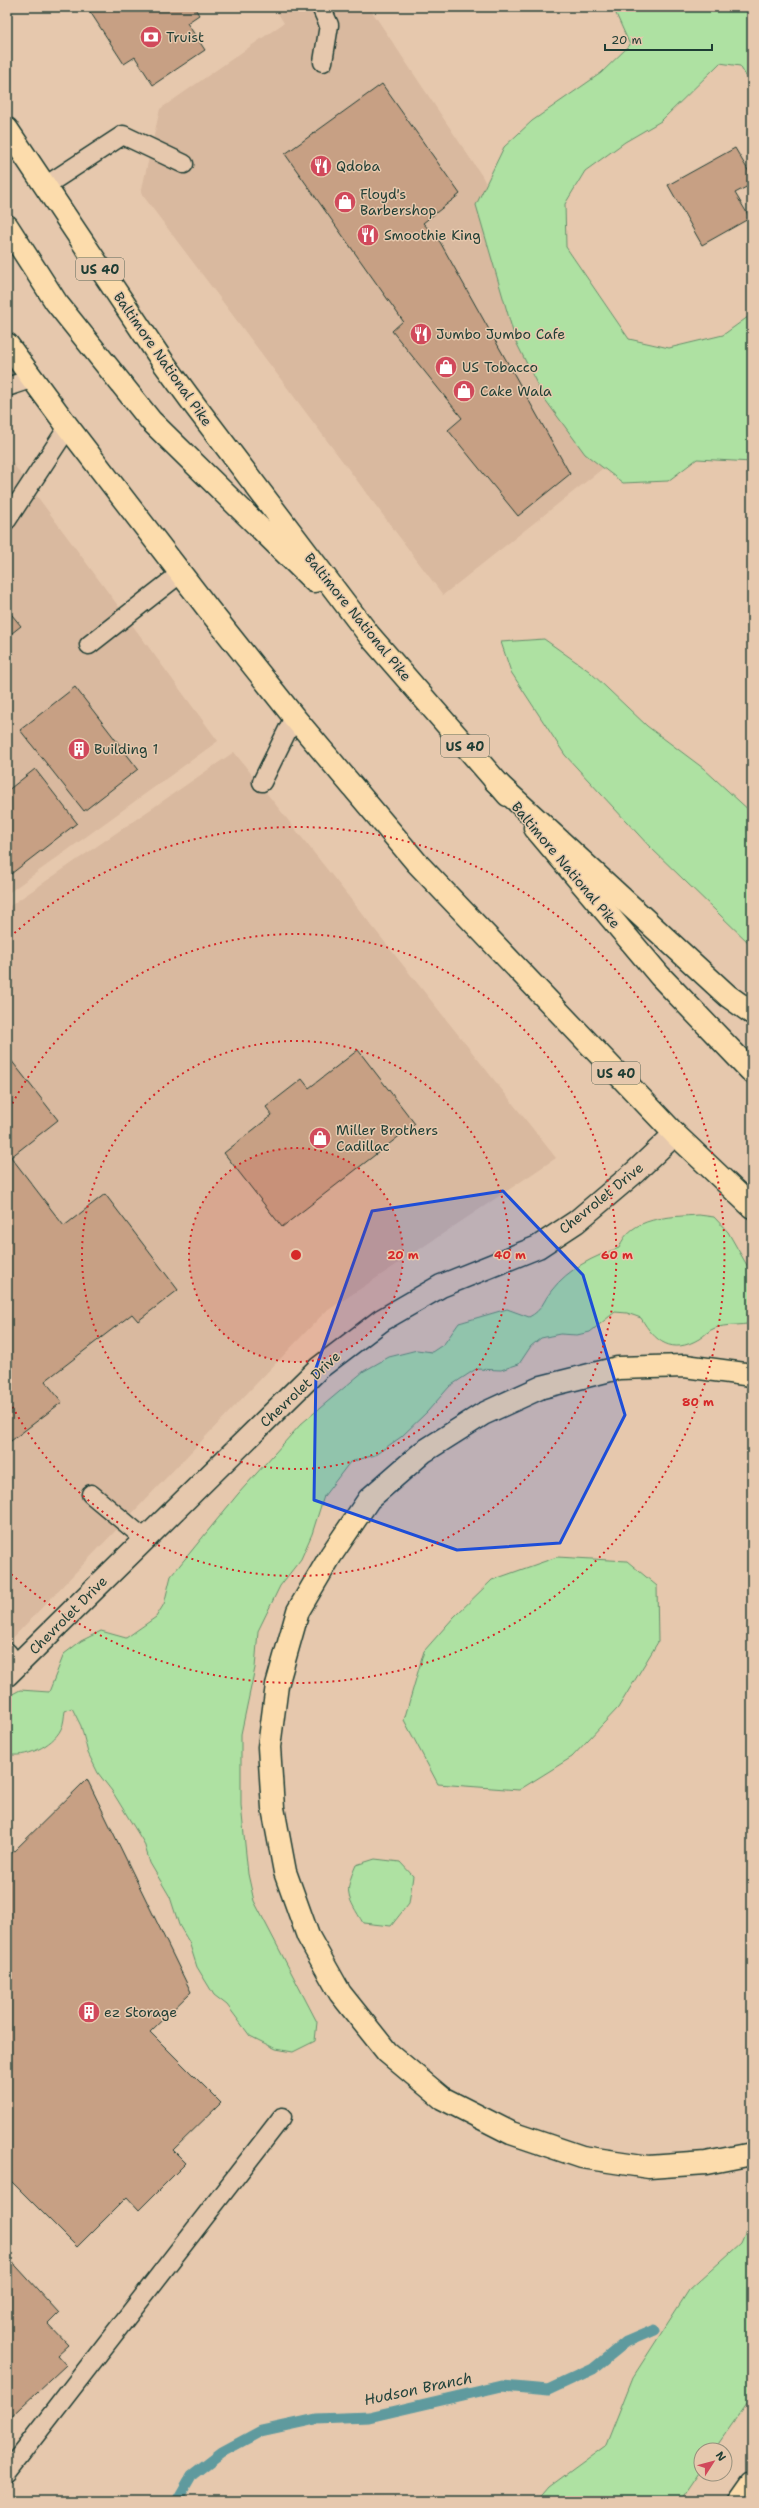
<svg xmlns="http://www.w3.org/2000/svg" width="759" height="2508" viewBox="0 0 759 2508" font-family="'Shantell Sans',sans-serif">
  <rect width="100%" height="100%" fill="#e6c8ad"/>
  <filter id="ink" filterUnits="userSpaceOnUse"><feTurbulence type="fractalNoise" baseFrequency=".025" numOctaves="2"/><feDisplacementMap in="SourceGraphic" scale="8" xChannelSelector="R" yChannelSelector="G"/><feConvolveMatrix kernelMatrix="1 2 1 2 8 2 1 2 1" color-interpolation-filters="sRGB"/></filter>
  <g filter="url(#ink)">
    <path fill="#d9b99f" d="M274,7h95l113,169 139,278 -178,141 -302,-402 19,-84 124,-86z
      M11,461l207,280 -211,153v-428z
      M234,752l322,406 -232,155 -317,331v-736z"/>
    <path fill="#aee1a2" stroke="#668f6b" d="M613,7h139v79l-12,-20 -20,-3 -59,58 -36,21 -40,29 -20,33 1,43 63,92 40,9 54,-13 29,-21v148l-55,-3 -29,22 -45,2 -38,-29 -41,-56 -28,-56 -40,-137 28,-58 28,-26 69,-48 29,-28z
      M544,639l45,32 58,55 56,42 49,45v133l-102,-99 -85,-92 -54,-83 -10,-30z
      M699,1215l15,2 14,15 24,42v49c-12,3 -26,1 -37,5 -6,2 -11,8 -16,11 -27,16 -44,3 -58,-21l-14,-5 -12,-1 -25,20 -13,3 -17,-1 -19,4 -10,8 -12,18 -18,6 -25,-1 -26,17 -23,26 -26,25 -26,18 -25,7 -26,34 -12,38 -11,25 -21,27 -22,45 -3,37 -14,66v71l7,69 6,27 63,121 -2,19 -22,11 -17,-3 -26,-13 -23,-31 -13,-10 -17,-28 -8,-25 -10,-17 -9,-28 -20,-34 -6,-20 -32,-52 -14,-18 -10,-20 -7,-27 -9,-18 -7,3c-1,5 -1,13 -4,18 -8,17 -37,30 -54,25v-57l13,-7 29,2 15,-38 17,-13 20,-10 25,7 30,-21 8,-13 7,-28 67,-82 63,-70 63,-53 25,-14 28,-7 15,2 12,-8 15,-21 48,-14 22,8c14,-7 13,-15 23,-27 16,-21 42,-34 67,-42 11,-32 51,-31 80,-33z
      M557,1557l70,4 30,25 1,56 -40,66 -46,49 -53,33 -81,-6 -34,-64 20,-69 30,-34 38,-37z
      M375,1859l25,3 13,14 -4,27 -18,23 -28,-3c-15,-26 -20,-29 -7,-58z
      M752,2217v179l-38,54h-13v19l-22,32h-142l12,-14 57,-42 27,-68 56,-87 52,-47z"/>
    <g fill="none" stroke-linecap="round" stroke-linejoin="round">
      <path stroke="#5e9a9e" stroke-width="11" d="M177,2501l15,-26 30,-23 39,-21 55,-12 53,-2 133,-31 46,4 45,-21 33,-27 28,-12"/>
    </g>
    <path fill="#c7a084" stroke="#1f3d34" d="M87,7h107l5,8 -12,8 18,27 -52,35 -18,-28 -11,7z
      M382,84l78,110 -37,29 17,19 130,232 -52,42 -70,-86 14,-12 -70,-87 11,-10 -118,-167z
      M735,148l17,29v7l-17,9 15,25 -48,27 -34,-60z
      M7,609l14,17 -14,11z
      M75,687l63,82 -54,42 -64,-81z
      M35,769l42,54 -70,54v-86z
      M358,1050l57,74 -133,103 -58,-74 48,-38 -6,-8 36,-28 7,9z
      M7,1055l51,65 -47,37 53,69 41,-32 73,96 -40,31 -6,-7 -87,67 17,21 -55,42z
      M87,1779l104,213 -41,40 71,71 -48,47 13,13 -47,47 -12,-13 -50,50 -70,-70v-319z
      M7,2256l52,57 -11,11 20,21 -11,10 9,10 -59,55z"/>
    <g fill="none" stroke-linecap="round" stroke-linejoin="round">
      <g stroke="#1f3d34" stroke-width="21">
        <path id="lane" d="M321,7l8,18 -6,37
          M45,186l78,-51 61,29
          M7,387l24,-8
          M7,520l61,-93
          M89,645l92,-72
          M262,782l32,-65
          M91,1494l54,45
          M7,1652l10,13
          M7,2472l275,-355"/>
      </g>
      <g stroke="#1f3d34" stroke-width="25">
        <path id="street" d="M7,1675l312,-307 63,-48 59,-34 97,-39 38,-25 59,-50 40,-38"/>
      </g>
      <g stroke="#1f3d34" stroke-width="25">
        <path id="primary" d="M7,129l156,233 33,45 173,228 139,160
          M7,226l49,76 95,119 163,160
          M7,344l61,83 141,183 85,107 123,146 258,271 77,73
          M535,828l125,148 92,96"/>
      </g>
      <g stroke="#1f3d34" stroke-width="25">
        <path id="highway" d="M495,781l233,215 24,17
          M752,1375l-67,-9 -67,2 -76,19 -59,27 -60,38 -54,47 -38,56 -33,56 -21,74 -8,62 4,61 12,64 23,64 32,57 47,59 55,46 69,35 71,24 67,10 57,-4 46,-9
          M740,2501l12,-17"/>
      </g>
      <use href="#lane" stroke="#e6c8ad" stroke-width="18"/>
      <use href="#street" stroke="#e6c8ad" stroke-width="22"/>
      <use href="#primary" stroke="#fcdcac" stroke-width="22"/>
      <use href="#highway" stroke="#fcdcac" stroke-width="22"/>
    </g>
  </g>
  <path fill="#1d4ed8" fill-opacity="0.2" stroke="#1d4ed8" stroke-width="3" stroke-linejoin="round" d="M503,1191l80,84 42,140 -65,128 -103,7 -143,-50 2,-132 56,-157z"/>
  <circle cx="296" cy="1255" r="107" fill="#d62828" fill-opacity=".12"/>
  <g fill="none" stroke="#d62828" stroke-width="2" stroke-dasharray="2 4">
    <circle cx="296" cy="1255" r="107"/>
    <circle cx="296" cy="1255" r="214"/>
    <path d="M7 1114A321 321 0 1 1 7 1396"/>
    <path d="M10 937A428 428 0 1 1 10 1573"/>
  </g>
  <defs>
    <g id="bank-disc" transform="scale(1.15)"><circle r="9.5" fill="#d1495b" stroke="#e6c8ad"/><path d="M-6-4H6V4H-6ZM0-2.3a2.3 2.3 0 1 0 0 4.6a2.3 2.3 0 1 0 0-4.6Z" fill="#fff"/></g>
    <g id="restaurant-disc" transform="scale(1.15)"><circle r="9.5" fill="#d1495b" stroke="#e6c8ad"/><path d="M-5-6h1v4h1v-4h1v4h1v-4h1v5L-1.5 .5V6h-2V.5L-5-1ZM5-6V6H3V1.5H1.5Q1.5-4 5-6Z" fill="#fff"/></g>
    <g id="shop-disc" transform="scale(1.15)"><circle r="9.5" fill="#d1495b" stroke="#e6c8ad"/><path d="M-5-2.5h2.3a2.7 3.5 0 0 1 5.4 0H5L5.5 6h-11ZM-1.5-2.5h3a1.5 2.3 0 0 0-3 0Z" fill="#fff"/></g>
    <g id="building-disc" transform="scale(1.15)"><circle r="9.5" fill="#d1495b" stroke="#e6c8ad"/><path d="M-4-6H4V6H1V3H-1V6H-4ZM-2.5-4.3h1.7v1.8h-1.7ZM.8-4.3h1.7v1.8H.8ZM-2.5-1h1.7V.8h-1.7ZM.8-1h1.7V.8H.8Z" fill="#fff"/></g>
  </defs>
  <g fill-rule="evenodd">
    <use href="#bank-disc" x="151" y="37"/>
    <use href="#restaurant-disc" x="321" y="166"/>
    <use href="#shop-disc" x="345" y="202"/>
    <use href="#restaurant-disc" x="368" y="235"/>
    <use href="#restaurant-disc" x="421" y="334"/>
    <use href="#shop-disc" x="446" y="367"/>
    <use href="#shop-disc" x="464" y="391"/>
    <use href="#building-disc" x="79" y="749"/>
    <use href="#shop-disc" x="320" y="1138"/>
    <use href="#building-disc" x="89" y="2012"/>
  </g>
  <g text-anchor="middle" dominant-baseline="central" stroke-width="3" stroke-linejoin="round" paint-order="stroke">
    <g fill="#e6c8ad" stroke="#5b6758" stroke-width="1">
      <rect x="76" y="258" width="48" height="22" rx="3"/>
      <rect x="441" y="735" width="48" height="22" rx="3"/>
      <rect x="592" y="1062" width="48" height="22" rx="3"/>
    </g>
    <g font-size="13" font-weight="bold" fill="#1f3d34">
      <text x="100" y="269">US 40</text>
      <text x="465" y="746">US 40</text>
      <text x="616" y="1073">US 40</text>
    </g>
    <g font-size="14" fill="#1f3d34" stroke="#e6c8ad" text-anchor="start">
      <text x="166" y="37">Truist</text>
      <text x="336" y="166">Qdoba</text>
      <text x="360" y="194">Floyd's<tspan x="360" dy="16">Barbershop</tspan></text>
      <text x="384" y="235">Smoothie King</text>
      <text x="436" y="334">Jumbo Jumbo Cafe</text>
      <text x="462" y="367">US Tobacco</text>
      <text x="480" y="391">Cake Wala</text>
      <text x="94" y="749">Building 1</text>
      <text x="336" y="1130">Miller Brothers<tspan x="336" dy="16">Cadillac</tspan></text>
      <text x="104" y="2012">ez Storage</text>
    </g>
    <g font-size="14" fill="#1f3d34" stroke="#e6c8ad">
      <text transform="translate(163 359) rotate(55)">Baltimore National Pike</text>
      <text transform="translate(358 617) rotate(51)">Baltimore National Pike</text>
      <text transform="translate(566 865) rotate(50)">Baltimore National Pike</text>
      <text transform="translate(601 1198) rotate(-39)">Chevrolet Drive</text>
      <text transform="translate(300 1389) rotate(-43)">Chevrolet Drive</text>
      <text transform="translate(68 1615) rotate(-45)">Chevrolet Drive</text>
    </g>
    <g font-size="15" font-style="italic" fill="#24453d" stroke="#e6c8ad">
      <text transform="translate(418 2389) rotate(-12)">Hudson Branch</text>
    </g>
  </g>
  <circle cx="296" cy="1255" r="6" fill="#d62828" stroke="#e6c8ad" stroke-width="2"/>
  <g font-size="12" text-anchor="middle" font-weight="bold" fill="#d62828" stroke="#e6c8ad" stroke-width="3" stroke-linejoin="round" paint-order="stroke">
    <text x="403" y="1259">20 m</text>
    <text x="510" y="1259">40 m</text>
    <text x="617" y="1259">60 m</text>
    <text x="698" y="1406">80 m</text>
  </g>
  <rect width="759" height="2508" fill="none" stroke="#e6c8ad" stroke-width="24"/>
  <rect x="12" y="12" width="735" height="2484" fill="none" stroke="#1f3d34" stroke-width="1.5" filter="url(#ink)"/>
  <g transform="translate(713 2462) rotate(54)"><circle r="19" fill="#e6c8ad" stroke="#96907d"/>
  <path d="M0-3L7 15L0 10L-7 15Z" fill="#d1495b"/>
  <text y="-6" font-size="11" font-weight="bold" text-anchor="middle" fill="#1f3d34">N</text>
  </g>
  <path d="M605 44v6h107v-6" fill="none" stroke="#1f3d34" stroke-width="2"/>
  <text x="611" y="44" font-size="12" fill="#1f3d34" stroke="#e6c8ad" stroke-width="3" paint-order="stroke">20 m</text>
</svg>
